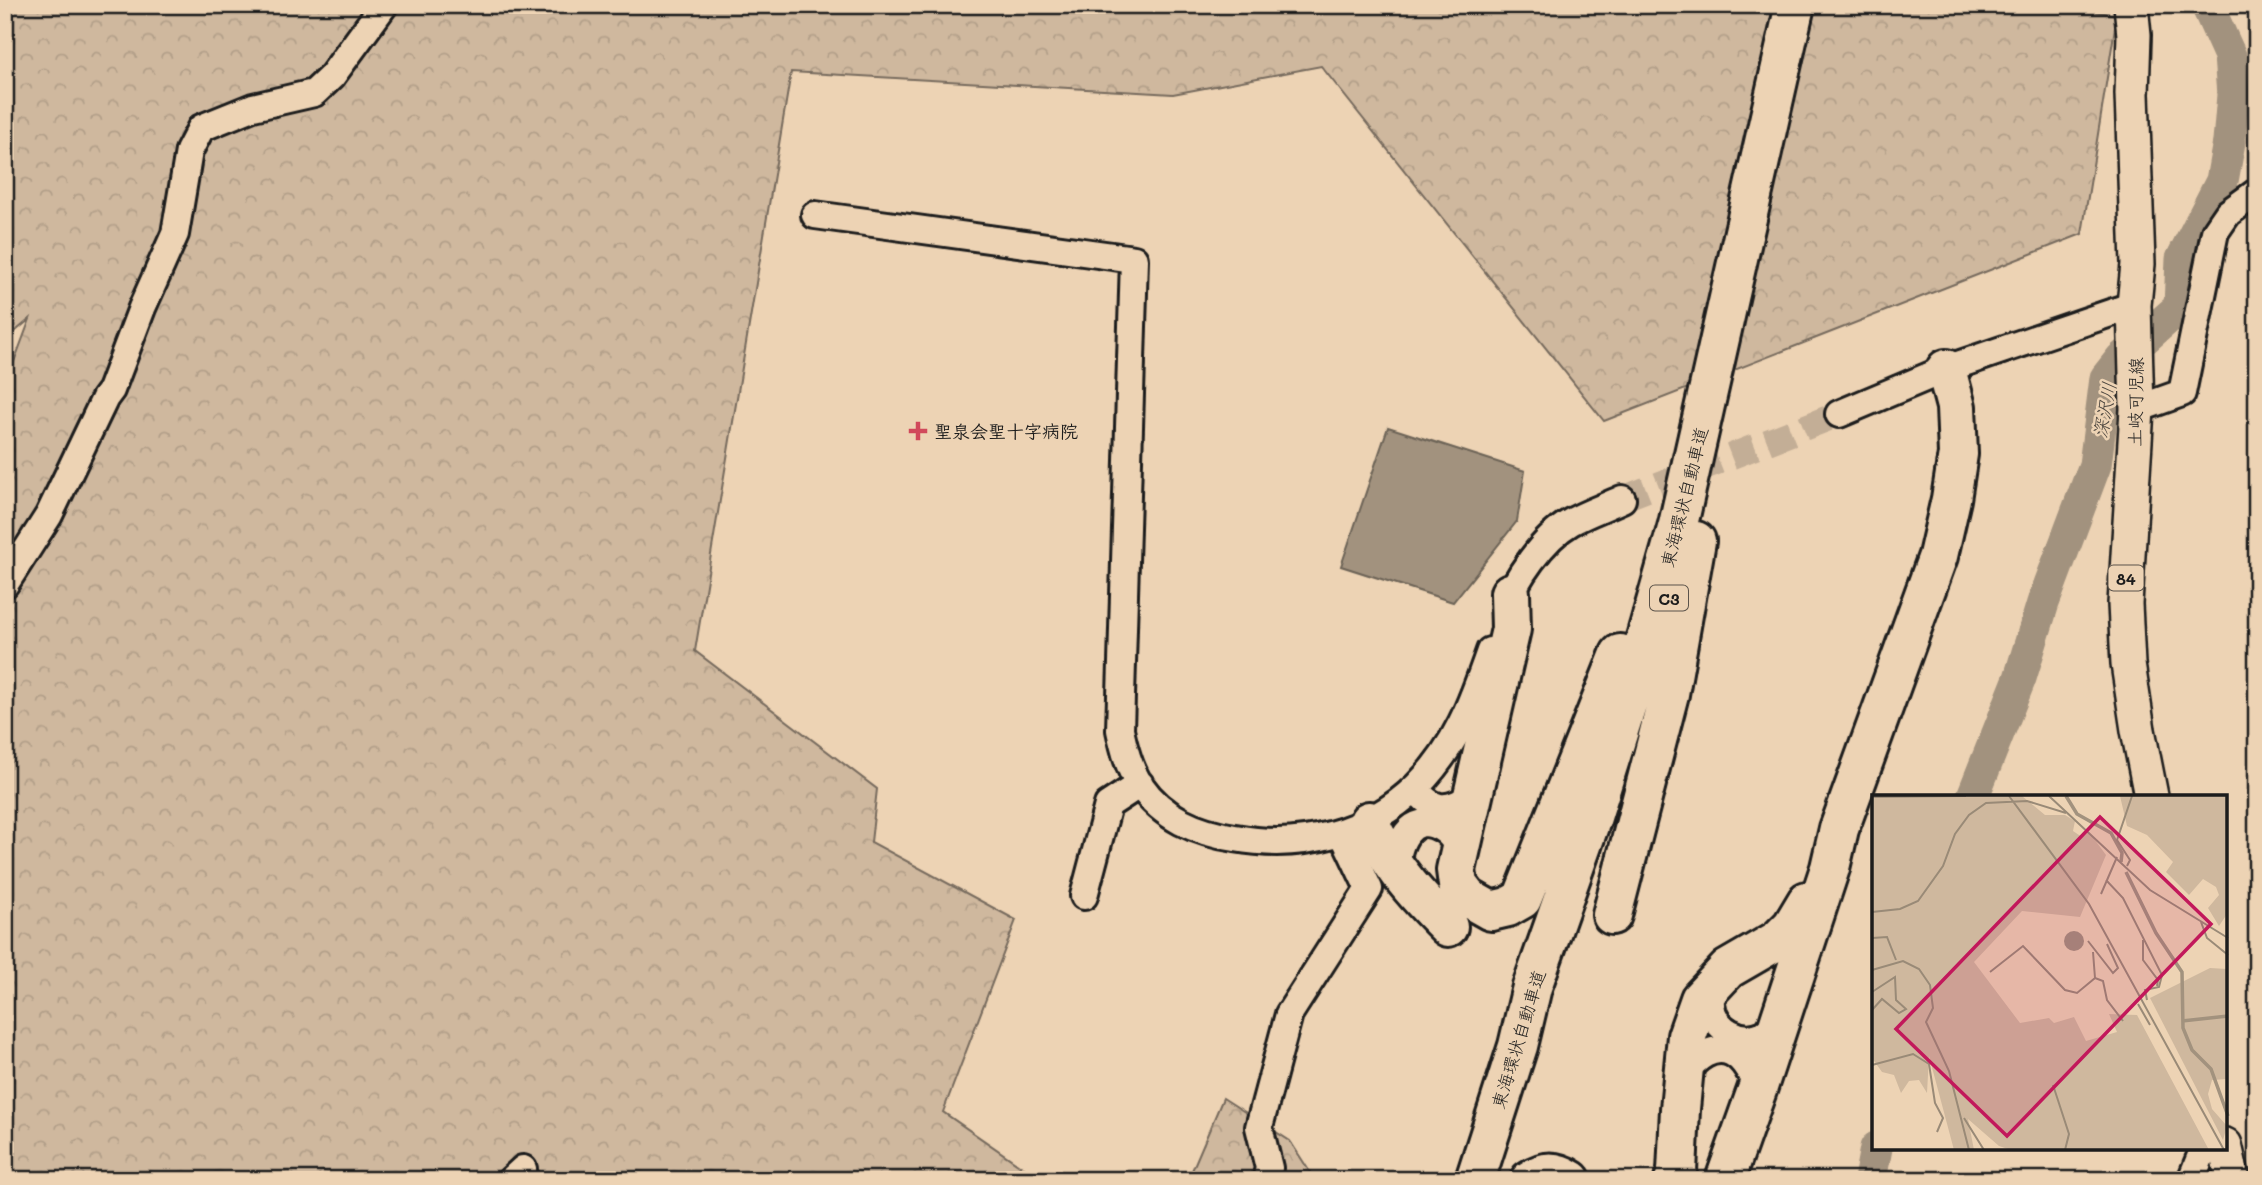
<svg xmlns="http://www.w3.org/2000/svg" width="2262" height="1185" viewBox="0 0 2262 1185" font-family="Mali,'Klee One',sans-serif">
  <defs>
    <pattern id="forest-crowns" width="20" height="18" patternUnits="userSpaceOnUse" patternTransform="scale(1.75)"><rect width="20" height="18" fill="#cfb89e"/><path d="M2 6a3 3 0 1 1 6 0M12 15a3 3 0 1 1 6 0" fill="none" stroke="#b19e88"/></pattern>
  </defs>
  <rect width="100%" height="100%" fill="#edd3b4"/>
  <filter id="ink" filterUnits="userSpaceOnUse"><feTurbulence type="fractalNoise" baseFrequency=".0143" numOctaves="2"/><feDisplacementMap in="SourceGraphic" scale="14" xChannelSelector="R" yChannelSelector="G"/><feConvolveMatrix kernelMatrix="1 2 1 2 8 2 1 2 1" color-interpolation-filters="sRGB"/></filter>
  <g filter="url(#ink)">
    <path fill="url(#forest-crowns)" stroke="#766a5d" stroke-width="2" d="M5,5h2052l60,10 -35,219 -478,187 -283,-355 -148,28 -382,-22 -96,579 182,138 -6,53 145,78 -73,192 98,68h-1036v-794l25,-67 -25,21z
      M1223,1098l67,43 25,39h-127z"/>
    <path fill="#a2927e" stroke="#6c6357" stroke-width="2" d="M1388,427l137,44 -8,50 -64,81 -112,-36z"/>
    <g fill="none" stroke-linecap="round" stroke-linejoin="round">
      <path stroke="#a2927e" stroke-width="33" d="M1973,796l47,-118 23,-75 52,-138 11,-87 15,-19 59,-52 2,-48 40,-78 7,-39 4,-47 -3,-39 -23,-51
        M1870,1180l6,-32"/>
      <path stroke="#c3ae96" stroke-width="26" stroke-dasharray="26 13" stroke-linecap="butt" d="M1622,499l217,-85"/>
      <g stroke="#1c1c1c" stroke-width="32">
        <path id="minor" d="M815,215l319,44 -14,471c4,19 9,39 20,55 23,33 56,47 95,53 65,12 133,-4 182,-52 39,-39 55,-83 73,-135
          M2137,409l45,-16 33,-161 13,-19 29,-21
          M1839,414l107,-45 188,-64
          M5,584l44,-69 56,-117 6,-8 31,-82 33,-74 14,-83 12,-23 52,-21 61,-14 18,-17 52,-71
          M1505,608c10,-29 38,-70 66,-86 16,-9 34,-15 51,-23
          M1415,788c18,24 31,24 56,9
          M1396,870c0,-24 14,-60 45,-42 8,4 14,13 19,20
          M1084,896l24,-91 32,-21
          M1714,983c-1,6 -4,14 -3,21 2,25 30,41 53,30 4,-3 9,-7 13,-10
          M1683,1075c29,-40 61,-30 74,15
          M511,1180l12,-11
          M1266,1180l3,-12 -10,-41 30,-113 80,-125 -27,-57
          M2191,1180l13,-32"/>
      </g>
      <g stroke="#1c1c1c" stroke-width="38">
        <path id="major" d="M2131,5l3,30 -2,59 6,170 -4,41 3,104 -12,195 3,60 10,66 13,66
          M2225,1145l8,35"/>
      </g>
      <g stroke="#1c1c1c" stroke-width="44">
        <path id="highway" d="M1510,593l1,36 -55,241 2,15 10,13 23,13 17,-4 14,-8 98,-245
          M1369,821c20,44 45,72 79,106
          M1612,915l57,-221 27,-153
          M1475,1180l43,-134 14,-59 59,-167 38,-122 49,-173 117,-520
          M1530,1180c14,-10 26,-10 41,0
          M1674,1180l3,-8 3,-63 7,-73 13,-37 28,-30 50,-29 14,-14 15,-25
          M1725,1180l32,-90 73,-222 9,-39 99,-273 13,-57 7,-45 -2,-47 -10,-38"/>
      </g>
      <use href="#minor" stroke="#edd3b4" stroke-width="26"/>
      <use href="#major" stroke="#edd3b4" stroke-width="33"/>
      <use href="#highway" stroke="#edd3b4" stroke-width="38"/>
    </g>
  </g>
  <path fill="#d1495b" stroke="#edd3b4" stroke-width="2.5" d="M914.5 420.5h7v7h7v7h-7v7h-7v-7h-7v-7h7z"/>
  <g text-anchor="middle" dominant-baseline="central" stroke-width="5" stroke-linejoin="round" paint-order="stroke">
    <g fill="#edd3b4" stroke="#5b534a" stroke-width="2">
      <rect x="2108.5" y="565.5" width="35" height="25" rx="5"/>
      <rect x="1650" y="585.5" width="38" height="25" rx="5"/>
    </g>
    <g font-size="16" font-weight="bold" fill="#1c1c1c">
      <text x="2126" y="578">84</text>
      <text x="1669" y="598">C3</text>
    </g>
    <g font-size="18" fill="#1c1c1c" stroke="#edd3b4">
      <text transform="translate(2135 402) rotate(-89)">土岐可児線</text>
      <text transform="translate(1684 497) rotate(-76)">東海環状自動車道</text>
      <text transform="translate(1518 1039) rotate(-73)">東海環状自動車道</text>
    </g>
    <g font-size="18" font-weight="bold" fill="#1c1c1c" stroke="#edd3b4" text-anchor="start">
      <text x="934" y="431">聖泉会聖十字病院</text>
    </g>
    <g font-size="19" font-style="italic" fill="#4b453e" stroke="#edd3b4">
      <text transform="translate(2104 410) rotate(-80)">深沢川</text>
    </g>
  </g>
  <g transform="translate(1872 795)">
    <rect width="355" height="355" fill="#edd3b4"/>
    <path d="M0,1h150l23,19h20l10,6 -2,10 9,6 7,-5 17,23 -26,62 -58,-6 -48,51 46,61 29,-5 5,5 20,-6 12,24 31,-9 -8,-18 28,1 72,135h-198l-12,-4 -31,-27 6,31h-20l-25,-94 -2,37 -8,-13 -10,1 -8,12 -7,-18 -12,-3 -10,-14zM248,1h107v118l-8,12 -11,-18 11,-13 -3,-8 -13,-8 -14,16 -23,-23 7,-10 -26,-27 -20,-9zM338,173l17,1v110l-15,1 -4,14 4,15 15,17 -4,14 -73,-142z" fill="#cfb89e"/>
    <path d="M192 146a10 10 0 1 1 20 0a10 10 0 1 1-20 0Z" fill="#a2927e"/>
    <path fill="none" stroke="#a2927e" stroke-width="3.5" d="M194,1l11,18 34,19 11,20 -1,9M254,77l30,61 26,39 1,56 9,22 19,19 17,47M310,226l46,-5"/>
    <path fill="none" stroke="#998a77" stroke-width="2" d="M137,1l80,108 135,246M177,1l101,94 78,48M0,2l94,-1M255,71l3,-6 -13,-20 15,-44M234,85l17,18 39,77 -3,12 -14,3 2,10M229,99l16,-37M0,117l28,-3 18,-8 25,-35 12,-32 14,-19 17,-12 41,-2 39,12M329,127l6,16 21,17M0,143l15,-1 9,23M271,145v20l15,20 -1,6M216,146l25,32 5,-5 -11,-24M0,175l31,-9 16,8 11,16 3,23 -7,14 23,49 20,79M118,177l33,-26 42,44 12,3 18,-15 -2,-26M223,183l8,3 4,19 16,21M0,197l23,-15 1,23 10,9 -7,4 -17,-14 -10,11M266,209l12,21M0,270l41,-11 16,10 6,39 8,15 -6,14M181,290l16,49 -4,16M92,323l20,32"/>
    <path fill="#c2185b" fill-opacity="0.15" stroke="#c2185b" stroke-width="3.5" d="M228,22l111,107 -204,212 -111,-107z"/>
    <rect width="355" height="355" fill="none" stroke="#1c1c1c" stroke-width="3.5"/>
  </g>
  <rect width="2262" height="1185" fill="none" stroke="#edd3b4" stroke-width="28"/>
  <rect x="14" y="14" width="2234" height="1157" fill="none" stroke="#1c1c1c" stroke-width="2.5" filter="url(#ink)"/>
</svg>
